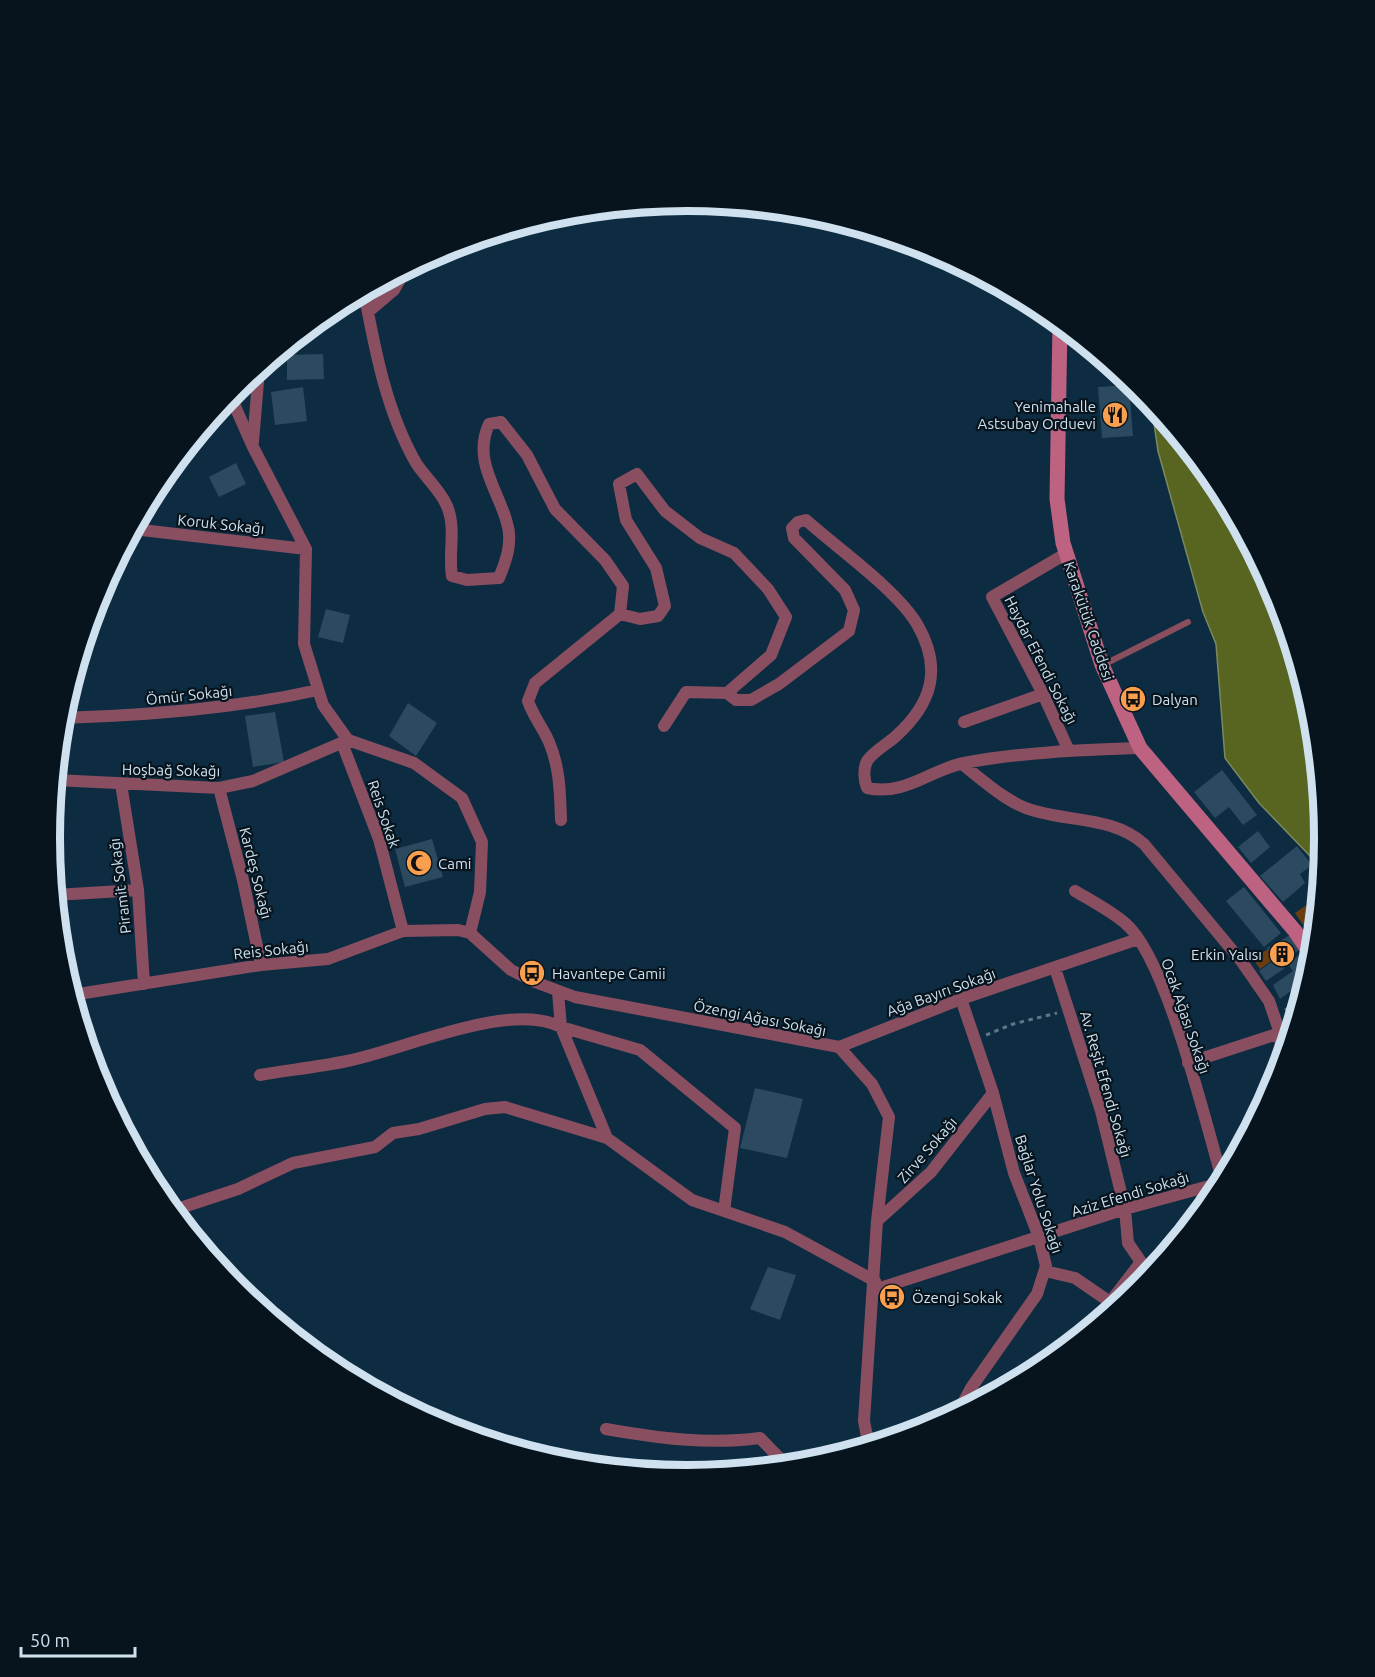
<svg xmlns="http://www.w3.org/2000/svg" width="1375" height="1677" viewBox="0 0 1375 1677" font-family="Ubuntu,sans-serif">
  <rect width="100%" height="100%" fill="#0d2c41"/>
  <path fill="#6b3e12" d="M1320,896l-3,30 -9,6 -13,-19z
    M1268,949l6,10 -14,10 -7,-10z"/>
  <path fill="#576521" stroke="#7b8a5e" stroke-width="1.5" d="M1151,402l67,82 59,111 36,119 12,125 -3,34 -12,-17 -51,-53 -34,-45 -9,-114 -13,-32 -45,-161z"/>
  <path fill="#2b4a5f" d="M323,354l1,25 -37,1v-25z
    M1129,385l4,51 -31,2 -4,-51z
    M303,387l4,34 -32,4 -4,-33z
    M236,463l10,21 -27,13 -10,-20z
    M326,609l24,6 -7,28 -25,-6z
    M408,703l29,20 -21,33 -27,-20z
    M275,712l9,50 -31,5 -8,-51z
    M1222,770l35,45 -14,10 -14,-18 -14,11 -21,-26z
    M1258,831l12,16 -19,16 -13,-16z
    M432,839l11,38 -38,10 -10,-38z
    M1297,846l15,19 -12,9 5,9 -22,19 -23,-26z
    M1244,887l37,46 -17,14 -38,-46z
    M1292,934l10,14 -20,14 3,6 -19,13 -7,-10 15,-11 -7,-12z
    M1303,952l9,14 -9,30 -5,4 -6,-10 -12,9 -7,-14 20,-14 -5,-7z
    M755,1088l48,11 -16,59 -47,-10z
    M768,1267l28,8 -16,45 -30,-11z"/>
  <g fill="none" stroke-linecap="round" stroke-linejoin="round">
    <path stroke="#5d7788" stroke-width="3" stroke-dasharray="4.5 4.5" stroke-linecap="butt" d="M1285,1010l17,-9
      M986,1035l27,-11 44,-11"/>
    <path stroke="#894f61" stroke-width="6" d="M1103,665l85,-43"/>
    <path stroke="#894f61" stroke-width="12" d="M364,292c11,57 22,119 52,171 9,14 23,26 30,41 11,22 2,49 6,72l15,4 32,-2c7,-17 14,-36 8,-55 -8,-32 -35,-62 -18,-99l12,-2 26,33 28,54 50,51 18,26 -3,28 -85,69 -7,18c5,15 15,27 21,41 11,26 11,51 12,78
      M368,312l26,-22 11,-20
      M230,395l23,52 53,102 -2,95 19,61 25,35 66,23 48,35 20,44 -2,50 -10,41
      M253,442l6,-73
      M133,529l173,20
      M1067,553l-75,44 51,97 26,57
      M620,614l20,5 18,-3 7,-10 -9,-38 -30,-48 -7,-36 18,-10 28,37 35,27 34,15 34,36 18,28 -15,38 -44,38
      M73,678l13,-35 16,-55
      M61,718c87,-3 172,-9 257,-28
      M964,722l79,-28
      M664,726l22,-34 41,1 9,7h15l28,-16 70,-53 5,-21 -9,-20 -51,-52 -2,-10 6,-6 8,-2c31,28 91,70 111,104 26,45 15,80 -22,113 -8,7 -22,15 -28,24 -4,8 -3,19 0,27 39,8 62,-18 97,-25 58,-11 118,-13 176,-15
      M342,743l37,96 24,92
      M962,764c22,17 46,40 73,47 38,11 78,6 109,33l98,118 27,39 11,32 2,32
      M55,780l164,8 34,-7 95,-41
      M121,784l17,106 6,94
      M219,788l24,92 18,85
      M1075,891c17,10 36,20 50,32 42,35 81,202 98,259
      M55,895l83,-5
      M1055,968l46,143 24,98 3,34 13,19 -54,70
      M558,992l3,35 79,23 95,78 -11,83
      M72,995l189,-30 67,-6 75,-28 55,-1 12,3 41,37 24,12 40,15 264,50 33,37 17,33 -12,104 -13,200 5,26
      M839,1047l122,-48 177,-60
      M1188,1063l92,-30
      M260,1075c29,-5 58,-8 87,-14 56,-11 164,-61 214,-34l46,111
      M171,1211l67,-22 55,-26 82,-16 18,-14 26,-4 66,-20 20,-2 102,31 85,62 93,32 90,49
      M877,1221l54,-49 62,-79
      M1045,1271l30,7 35,24
      M874,1290l251,-81 99,-27
      M957,1414l14,-26 66,-94 9,-28 -7,-29 -25,-64 -21,-80 -32,-94
      M606,1429c52,9 102,16 154,9l28,29"/>
    <path stroke="#bd6280" stroke-width="15" d="M1060,323l-3,176 6,44 39,122 38,83 155,183 19,28"/>
  </g>
  <defs>
    <g id="restaurant-disc" transform="scale(1.35)"><circle r="9.5" fill="#f99f4d" stroke="#07141d"/><path d="M-5-6h1v4h1v-4h1v4h1v-4h1v5L-1.5 .5V6h-2V.5L-5-1ZM5-6V6H3V1.5H1.5Q1.5-4 5-6Z" fill="#111"/></g>
    <g id="bus-disc" transform="scale(1.35)"><circle r="9.5" fill="#f99f4d" stroke="#07141d"/><path d="M-5-6H5V4H4V6H2V4H-2V6H-4V4H-5ZM-3.5-4V0h7V-4ZM-3.5 1.2v1.5H-2V1.2ZM2 1.2v1.5H3.5V1.2Z" fill="#111"/></g>
    <g id="mosque-disc" transform="scale(1.35)"><circle r="9.5" fill="#f99f4d" stroke="#07141d"/><path d="M3.5-4.9A6 6 0 1 0 3.5 4.9A5 5 0 1 1 3.5-4.9Z" fill="#111"/></g>
    <g id="building-disc" transform="scale(1.35)"><circle r="9.5" fill="#f99f4d" stroke="#07141d"/><path d="M-4-6H4V6H1V3H-1V6H-4ZM-2.5-4.3h1.7v1.8h-1.7ZM.8-4.3h1.7v1.8H.8ZM-2.5-1h1.7V.8h-1.7ZM.8-1h1.7V.8H.8Z" fill="#111"/></g>
  </defs>
  <g fill-rule="evenodd">
    <use href="#restaurant-disc" x="1115" y="415"/>
    <use href="#bus-disc" x="1133" y="699"/>
    <use href="#mosque-disc" x="419" y="863"/>
    <use href="#building-disc" x="1282" y="954"/>
    <use href="#bus-disc" x="532" y="973"/>
    <use href="#bus-disc" x="892" y="1297"/>
  </g>
  <g text-anchor="middle" dominant-baseline="central" stroke-width="4.5" stroke-linejoin="round" paint-order="stroke">
    <g font-size="15" fill="#cfe1ee" stroke="#07141d" text-anchor="start">
      <text x="1096" y="406" text-anchor="end">Yenimahalle<tspan x="1096" dy="17">Astsubay Orduevi</tspan></text>
      <text x="1152" y="699">Dalyan</text>
      <text x="438" y="863">Cami</text>
      <text x="1262" y="954" text-anchor="end">Erkin Yalısı</text>
      <text x="552" y="973">Havantepe Camii</text>
      <text x="912" y="1297">Özengi Sokak</text>
    </g>
    <g font-size="15" fill="#cfe1ee" stroke="#07141d">
      <text transform="translate(221 524) rotate(6)">Koruk Sokağı</text>
      <text transform="translate(1089 621) rotate(71)">Karakütük Caddesi</text>
      <text transform="translate(1041 660) rotate(63)">Haydar Efendi Sokağı</text>
      <text transform="translate(189 695) rotate(-6)">Ömür Sokağı</text>
      <text transform="translate(171 770) rotate(1)">Hoşbağ Sokağı</text>
      <text transform="translate(384 814) rotate(71)">Reis Sokak</text>
      <text transform="translate(256 873) rotate(76)">Kardeş Sokağı</text>
      <text transform="translate(120 886) rotate(-97)">Piramit Sokağı</text>
      <text transform="translate(271 950) rotate(-6)">Reis Sokağı</text>
      <text transform="translate(941 992) rotate(-20)">Ağa Bayırı Sokağı</text>
      <text transform="translate(1186 1016) rotate(71)">Ocak Ağası Sokağı</text>
      <text transform="translate(760 1018) rotate(11)">Özengi Ağası Sokağı</text>
      <text transform="translate(1106 1084) rotate(74)">Av. Reşit Efendi Sokağı</text>
      <text transform="translate(927 1150) rotate(-49)">Zirve Sokağı</text>
      <text transform="translate(1039 1194) rotate(72)">Bağlar Yolu Sokağı</text>
      <text transform="translate(1130 1194) rotate(-17)">Aziz Efendi Sokağı</text>
    </g>
  </g>
  <path d="M0 0H1375V1677H0ZM60 838a627 627 0 1 1 1254 0a627 627 0 1 1-1254 0Z" fill="#07141d" fill-rule="evenodd"/>
  <path fill="none" stroke="#cfe1ee" stroke-width="8" d="M60 838a627 627 0 1 1 1254 0a627 627 0 1 1-1254 0Z"/>
  <path d="M21 1647v9h114v-9" fill="none" stroke="#cfe1ee" stroke-width="3"/>
  <text x="30" y="1647" font-size="18" fill="#cfe1ee" stroke="#07141d" stroke-width="4.5" paint-order="stroke">50 m</text>
</svg>
